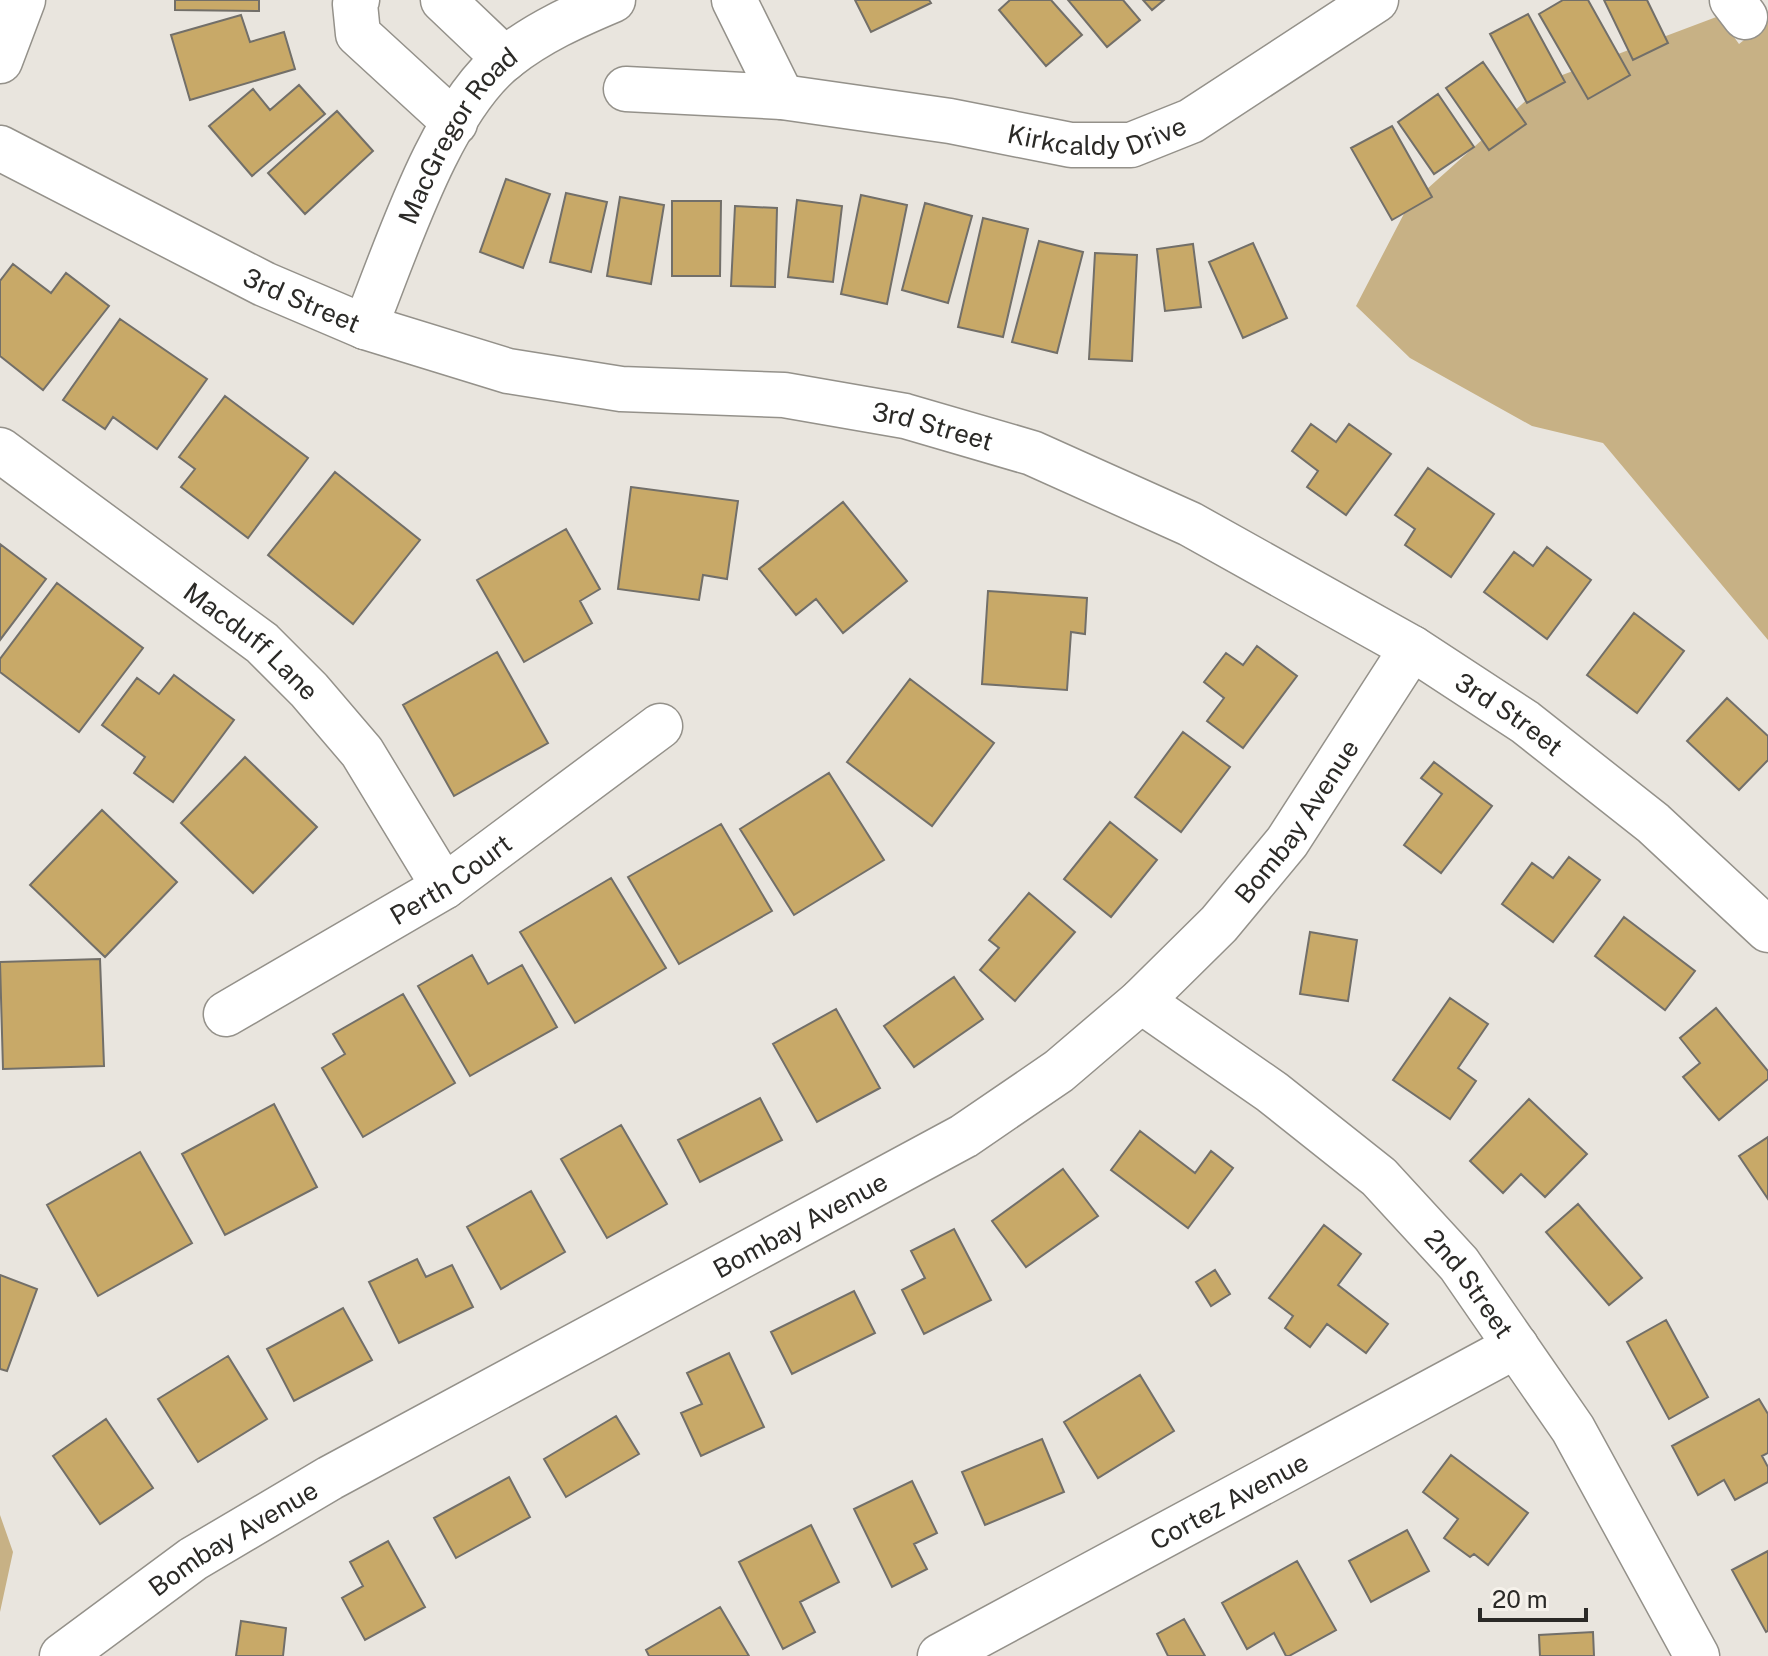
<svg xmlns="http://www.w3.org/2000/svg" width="1768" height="1656" viewBox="0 0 1768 1656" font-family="'Public Sans',sans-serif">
  <rect width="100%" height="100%" fill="#e9e5de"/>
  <path fill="#c7b185" d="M1719,16l20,28 29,-23v619l-165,-197 -71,-17 -122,-68 -54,-52 52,-100 141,-126z
    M0,1515l13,37 -13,60z"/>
  <path fill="#c8a968" stroke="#726f69" stroke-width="2" d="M175,0h84v11l-84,-1z
    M855,0h74l2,3 -60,29z
    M1010,0h41l31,35 -36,31 -47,-56z
    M1068,0h55l17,20 -33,27z
    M1143,0h21l-12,10z
    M1563,0h25l42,75 -42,24 -49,-85z
    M1604,0h43l21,43 -35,17z
    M1528,14l37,68 -38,21 -37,-69z
    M241,15l9,27 34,-10 11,37 -105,31 -19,-65z
    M1483,62l43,62 -37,26 -43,-62z
    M299,85l26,29 -73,62 -43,-50 44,-37 17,21z
    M1438,94l36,53 -40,27 -36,-52z
    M337,111l36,40 -68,63 -37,-41z
    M1392,126l40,71 -40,23 -41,-72z
    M506,179l44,15 -27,74 -43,-16z
    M566,193l41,9 -16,70 -41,-10z
    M861,195l46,10 -20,99 -46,-10z
    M620,197l44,8 -13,79 -44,-8z
    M797,200l45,6 -9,76 -45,-5z
    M672,201h49l-1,75h-48z
    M925,203l47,13 -24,87 -46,-13z
    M735,206l42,2 -2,79 -44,-1z
    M983,218l45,11 -25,108 -45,-10z
    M1039,241l44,11 -26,101 -45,-11z
    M1253,243l34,75 -44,20 -34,-76z
    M1193,244l8,63 -36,4 -8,-62z
    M1095,253l42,2 -5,106 -43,-2z
    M13,264l38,29 15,-20 43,33 -66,84 -43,-34v-75z
    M120,319l87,60 -50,70 -44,-32 -8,12 -42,-29z
    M225,396l83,62 -60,80 -67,-51 14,-18 -16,-12z
    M1311,424l25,18 13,-18 42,30 -45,61 -39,-28 11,-16 -26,-20z
    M1428,468l66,46 -43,63 -46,-32 10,-16 -20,-14z
    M335,472l85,68 -67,84 -85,-69z
    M631,487l107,14 -11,78 -24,-4 -4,25 -81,-11z
    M843,502l64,79 -64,52 -27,-34 -20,16 -37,-46z
    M566,529l34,60 -20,12 12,22 -68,39 -47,-82z
    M0,544l46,35 -46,61z
    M1547,547l44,33 -44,59 -63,-47 30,-40 19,14z
    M57,583l86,65 -64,84 -79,-60v-13z
    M988,591l99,7 -2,36 -14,-2 -4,58 -85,-6z
    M1634,613l50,38 -47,62 -50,-38z
    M1257,646l40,30 -54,72 -36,-27 17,-23 -20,-16 22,-29 17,12z
    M497,652l51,91 -94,53 -51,-91z
    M174,675l60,45 -61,82 -39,-29 11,-16 -43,-32 35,-47 22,16z
    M910,679l84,64 -62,83 -85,-64z
    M1727,698l41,38v24l-29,30 -52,-49z
    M1183,732l47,35 -49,65 -46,-35z
    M245,757l72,70 -64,66 -72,-70z
    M1434,762l58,44 -51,67 -37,-28 38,-51 -21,-16z
    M829,773l55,87 -90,55 -54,-86z
    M102,810l75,72 -72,75 -75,-72z
    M1110,822l47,38 -46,57 -47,-38z
    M721,824l51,87 -93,53 -51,-87z
    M1569,857l31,23 -47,62 -51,-38 30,-41 21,15z
    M611,878l55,90 -91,55 -55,-91z
    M1029,893l46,39 -60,69 -35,-31 19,-22 -10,-8z
    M1624,917l71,54 -30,39 -70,-54z
    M1310,932l47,8 -9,61 -48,-7z
    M472,955l16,29 34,-19 35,62 -87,49 -52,-90z
    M100,959l4,107 -101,3 -3,-107z
    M954,977l29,42 -69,48 -30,-41z
    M403,994l52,89 -92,54 -41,-69 23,-14 -12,-20z
    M1450,998l38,26 -30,44 18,13 -26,38 -57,-39z
    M1716,1008l52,63v8l-49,41 -36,-43 17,-14 -20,-25z
    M836,1009l44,79 -63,34 -44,-78z
    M760,1098l22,42 -82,42 -22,-42z
    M1529,1099l58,55 -42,43 -24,-23 -18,19 -33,-32z
    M274,1104l43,83 -92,48 -43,-81z
    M621,1125l46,79 -60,34 -46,-79z
    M1140,1131l55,42 16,-22 22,17 -45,60 -77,-58z
    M1768,1137v62l-29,-43z
    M140,1152l52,91 -94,53 -51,-91z
    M1063,1169l35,47 -72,51 -34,-46z
    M531,1191l34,61 -64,37 -34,-62z
    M1578,1204l64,74 -33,27 -63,-73z
    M1324,1225l37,29 -23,31 50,39 -22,29 -39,-29 -17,23 -25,-19 8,-12 -24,-18z
    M954,1229l37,71 -67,34 -22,-44 23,-12 -14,-27z
    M417,1259l9,18 26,-12 21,42 -74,36 -30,-61z
    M1215,1270l15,24 -19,12 -15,-24z
    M0,1275l37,14 -30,82 -7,-2z
    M854,1291l21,42 -83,41 -21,-42z
    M343,1308l29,52 -78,41 -27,-52z
    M1666,1320l42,77 -39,22 -42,-77z
    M729,1353l35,74 -63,29 -20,-43 21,-9 -15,-31z
    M228,1356l39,63 -69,43 -40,-63z
    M1140,1375l34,56 -76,47 -34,-56z
    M1759,1399l9,15v39l-6,3 6,11v15l-33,18 -11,-20 -26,15 -26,-49z
    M616,1416l23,38 -73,43 -22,-38z
    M106,1419l47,69 -53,36 -47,-68z
    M1042,1439l22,53 -79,33 -23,-53z
    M1451,1455l77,58 -40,52 -14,-11 -4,3 -26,-19 14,-19 -35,-27z
    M509,1477l21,40 -74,41 -22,-40z
    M912,1481l25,52 -23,11 13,25 -35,18 -38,-78z
    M811,1525l28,57 -39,20 15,30 -32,17 -44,-87z
    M1407,1530l22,41 -58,31 -22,-41z
    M388,1541l37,66 -60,33 -23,-42 21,-12 -13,-24z
    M1768,1551v80l-2,1 -34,-62z
    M1297,1561l39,69 -47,26h-3l-12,-23 -27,16 -25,-46z
    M720,1607l29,49h-100l-3,-6z
    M1184,1619l21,37h-37l-11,-22z
    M241,1621l45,7 -3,28h-47z
    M1593,1632l1,24h-54l-1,-21z"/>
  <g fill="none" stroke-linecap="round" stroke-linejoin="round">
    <g stroke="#94918a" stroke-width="47">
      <g id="minor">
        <path d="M357,0l-2,4 3,30 97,89"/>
        <path d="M443,0l62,59"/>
        <path d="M734,0l48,97"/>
        <path d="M1732,0l13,17"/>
        <path d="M0,61l23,-61"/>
        <path id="s1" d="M626,89l156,8 168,24 121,24h60l60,-24 185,-121"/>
        <path id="s2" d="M0,148l264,136 101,43 143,44 113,18 163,6 121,21 127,37 158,71 222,124 113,74 128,101 115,107"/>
        <path id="s3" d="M365,327c32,-79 75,-217 141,-269 33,-26 69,-42 107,-58"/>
        <path id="s4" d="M0,450l262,193 47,47 53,62 82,135"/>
        <path id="s5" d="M1141,1001l131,91 107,85 80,87 114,165 124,227"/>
        <path id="s6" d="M226,1014l218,-127 216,-161"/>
        <path id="s7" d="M62,1656l131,-97 137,-81 634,-342 95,-65 82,-70 78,-77 68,-82 125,-194"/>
        <path id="s8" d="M940,1656l576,-310"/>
      </g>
    </g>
    <use href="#minor" stroke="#fff" stroke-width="44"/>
  </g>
  <g text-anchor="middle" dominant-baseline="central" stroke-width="8" stroke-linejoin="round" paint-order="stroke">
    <g font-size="26" fill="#2b2a27" stroke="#f6f2eb">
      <text stroke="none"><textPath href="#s1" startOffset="476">Kirkcaldy Drive</textPath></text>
      <text stroke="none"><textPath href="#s3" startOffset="214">MacGregor Road</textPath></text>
      <text stroke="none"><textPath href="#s2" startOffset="338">3rd Street</textPath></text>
      <text stroke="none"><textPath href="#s2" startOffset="986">3rd Street</textPath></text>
      <text stroke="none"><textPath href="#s4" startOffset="316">Macduff Lane</textPath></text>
      <text stroke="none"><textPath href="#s2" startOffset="1634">3rd Street</textPath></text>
      <text stroke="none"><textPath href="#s7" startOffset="1504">Bombay Avenue</textPath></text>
      <text stroke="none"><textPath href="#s6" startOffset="262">Perth Court</textPath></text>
      <text stroke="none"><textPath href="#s7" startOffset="856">Bombay Avenue</textPath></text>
      <text stroke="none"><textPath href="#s5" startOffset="436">2nd Street</textPath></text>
      <text stroke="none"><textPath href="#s8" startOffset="328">Cortez Avenue</textPath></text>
      <text stroke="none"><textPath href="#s7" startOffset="208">Bombay Avenue</textPath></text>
    </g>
  </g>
  <path d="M1480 1608v12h106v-12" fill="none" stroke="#2b2a27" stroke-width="4"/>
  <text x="1492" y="1608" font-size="24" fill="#2b2a27" stroke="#f6f2eb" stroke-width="6" paint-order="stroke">20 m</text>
</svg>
